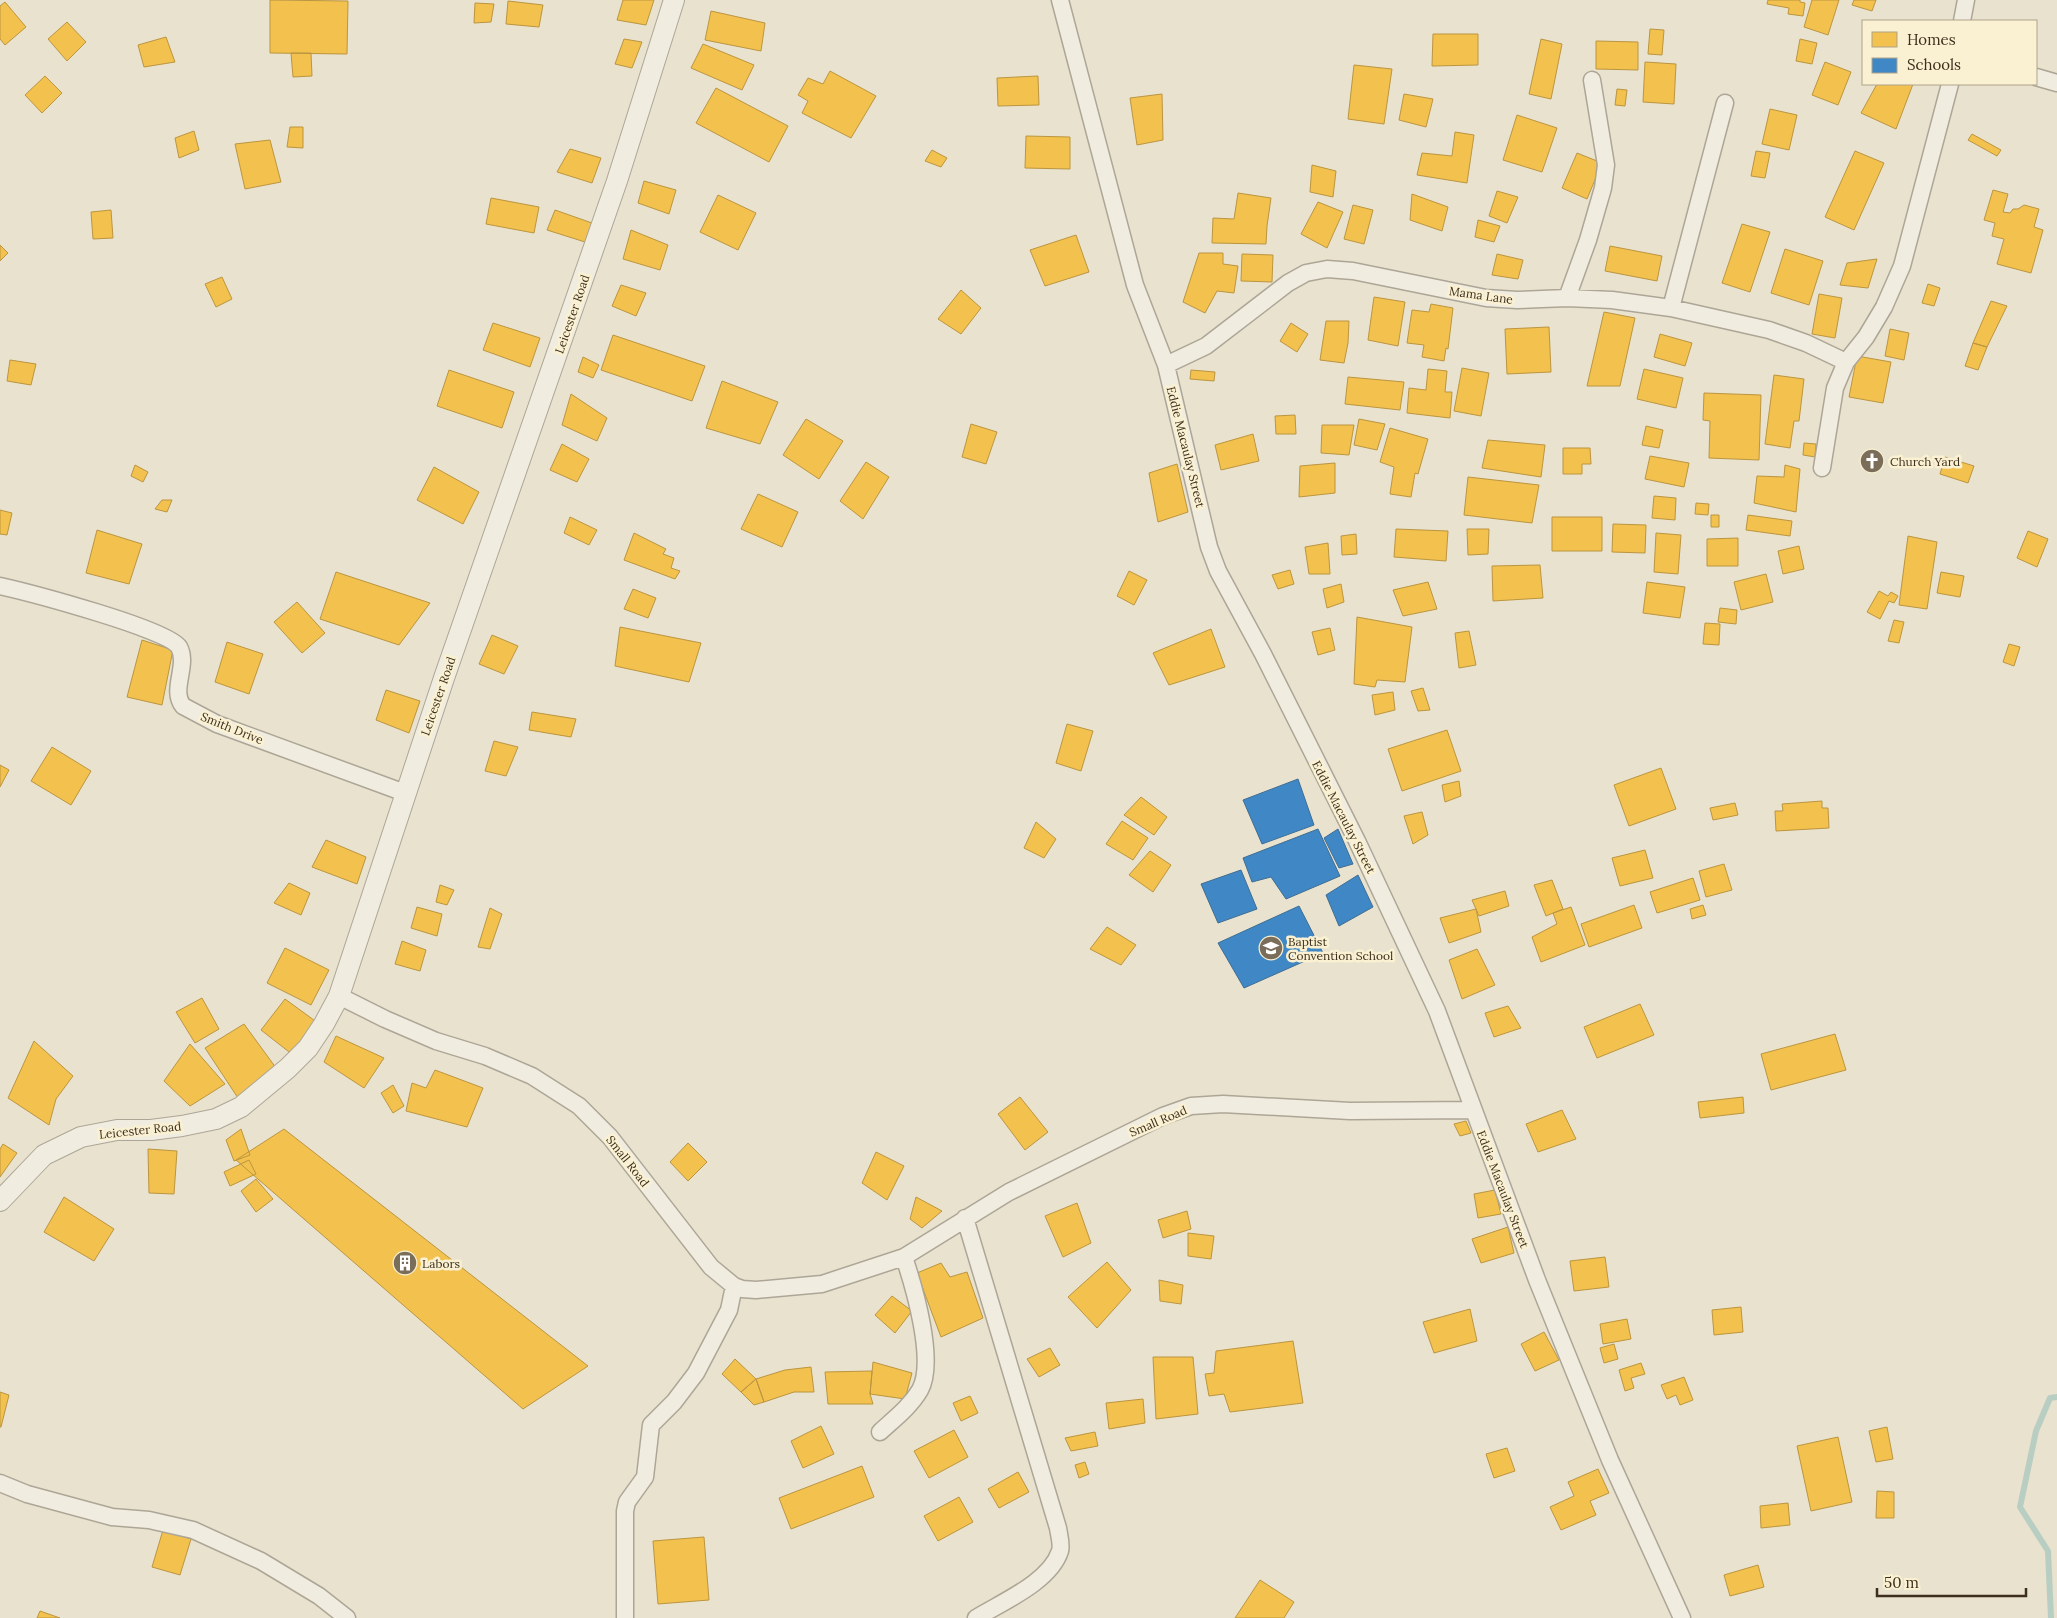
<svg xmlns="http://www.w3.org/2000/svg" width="2057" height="1618" viewBox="0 0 2057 1618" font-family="Lora,serif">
  <rect width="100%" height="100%" fill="#e8e2ce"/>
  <path fill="#f2c14e" stroke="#bc953f" d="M270,0l78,1 -1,53 -77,-1z
    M623,0h31l-8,25 -29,-5z
    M1768,0h32v2l5,1 -2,13 -15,-2 1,-6 -22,-4z
    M1812,0h27l-11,35 -24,-8z
    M1854,0h22l-4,11 -20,-6z
    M508,1l35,4 -4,22 -33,-3z
    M5,2l21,25 -21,18 -5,-6v-33z
    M475,3l19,1 -3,18 -17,1z
    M711,11l54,12 -4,28 -56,-11z
    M67,22l19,20 -19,19 -19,-22z
    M1650,29l14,1 -2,25 -14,-1z
    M1433,34h45v31l-46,1z
    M166,37l9,25 -31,5 -6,-22z
    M624,39l18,3 -10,26 -17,-4z
    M1541,39l21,5 -11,55 -22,-5z
    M1800,39l17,4 -5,21 -16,-3z
    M1596,41l42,1v28l-42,-1z
    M703,44l51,21 -12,25 -51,-22z
    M291,53h20l1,23 -19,1z
    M1645,62l31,2 -2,40 -31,-2z
    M1825,62l26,10 -13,33 -26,-10z
    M1354,65l38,4 -8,55 -36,-5z
    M830,71l46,25 -25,42 -49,-25 6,-12 -10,-6 10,-17 15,6z
    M45,76l17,17 -20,20 -17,-18z
    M1038,76l1,29 -41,1 -1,-28z
    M1877,84h36l-17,45 -35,-16z
    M716,88l72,38 -19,36 -73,-39z
    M1617,89l10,1 -2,16 -10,-1z
    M1162,94l1,46 -26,5 -7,-47z
    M1404,94l29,5 -7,28 -27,-7z
    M1770,109l27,6 -8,35 -27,-6z
    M1517,115l40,13 -15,44 -39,-12z
    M290,127h13v21l-16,-1z
    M194,131l5,19 -20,8 -4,-20z
    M1455,132l19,3 -7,48 -50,-8 5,-22 30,3z
    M1972,134l29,16 -4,6 -29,-16z
    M1026,136l44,1v32l-45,-1z
    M270,140l11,42 -36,7 -10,-45z
    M570,149l31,9 -9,25 -35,-11z
    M932,150l15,8 -6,9 -16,-6z
    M1756,151l14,2 -5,25 -14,-2z
    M1855,151l29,12 -30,67 -29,-13z
    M1577,153l25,10 -15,36 -25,-11z
    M1312,165l24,6 -3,26 -23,-5z
    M644,181l32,9 -7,24 -31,-11z
    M1993,190l15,4 -5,18 7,1 3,-4h5l6,-4 15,4 -5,18 9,3 -12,43 -34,-9 7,-25 -12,-3 3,-13 -11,-3z
    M1497,191l21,6 -11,26 -18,-7z
    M1238,193l33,5 -4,28 -1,18 -54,-1 1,-25 21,1z
    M1412,194l36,13 -6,24 -32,-11z
    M718,195l38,18 -18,37 -38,-18z
    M491,198l48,9 -5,26 -48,-9z
    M1318,202l25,10 -16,36 -26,-14z
    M1353,205l20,5 -9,34 -20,-5z
    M111,210l2,28 -20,1 -2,-27z
    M555,210l37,13 -7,19 -38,-12z
    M1478,220l22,6 -6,16 -19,-5z
    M1742,224l28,8 -20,60 -28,-9z
    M631,230l37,15 -8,25 -37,-11z
    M1076,235l13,37 -44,14 -15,-36z
    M0,245l8,8 -8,8z
    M1610,246l52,10 -5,25 -52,-10z
    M1785,249l38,12 -14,44 -38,-12z
    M1199,253h24v11l15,2 -4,27 -17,-2 -12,22 -22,-11z
    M1242,254l31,1 -1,27 -31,-1z
    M1497,254l26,6 -5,19 -26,-4z
    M1877,259l-9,29 -28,-3 7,-22z
    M222,277l10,22 -16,8 -11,-23z
    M1928,284l12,4 -6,18 -12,-3z
    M621,285l25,8 -10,23 -24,-10z
    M961,290l20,18 -20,26 -23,-15z
    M1819,294l23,4 -7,40 -23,-4z
    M1374,297l31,5 -7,44 -30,-6z
    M1991,301l16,5 -20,41 -14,-4z
    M1431,304l22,4 -5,41 -2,-1 -2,13 -22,-4 2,-12 -17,-2 5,-33 17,2z
    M1604,312l31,6 -15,68h-33z
    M1326,321h23l-1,22 -4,20 -24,-3z
    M493,323l47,15 -10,29 -47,-17z
    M1291,323l17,11 -11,18 -17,-11z
    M1549,327l2,45 -44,2 -2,-45z
    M1890,329l19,4 -5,27 -19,-4z
    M1660,334l32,9 -7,23 -31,-9z
    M613,335l92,31 -13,35 -91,-31z
    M1973,343l14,4 -9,23 -13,-4z
    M1857,356l34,6 -8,41 -34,-6z
    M583,357l16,8 -6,13 -15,-6z
    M10,360l26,4 -5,21 -24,-4z
    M1462,368l27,5 -8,43 -27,-5z
    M1428,369l19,2 -2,21h7l-2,26 -43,-5 2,-25 17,2z
    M1644,369l39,9 -7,30 -39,-9z
    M449,370l65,22 -12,36 -65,-22z
    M1191,370l24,2 -1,9 -24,-2z
    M1774,375l30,4 -5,42h-5l-4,27 -25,-4z
    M1348,377l56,5 -4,28 -55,-6z
    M722,381l56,21 -18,42 -54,-16z
    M1704,393l57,2 -2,65 -50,-2 1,-37 -7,-1z
    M571,394l36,24 -10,23 -35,-16z
    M1295,415l1,19h-20l-1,-18z
    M806,419l37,22 -24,38 -36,-24z
    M1359,419l26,5 -8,26 -23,-5z
    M971,424l26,8 -11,32 -24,-7z
    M1322,425h32l-5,30 -28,-2z
    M1646,426l17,4 -4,18 -17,-3z
    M1390,428l38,11 -10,35 -3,-1 -4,24 -21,-3 4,-27 -14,-5z
    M1253,434l6,27 -38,9 -6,-25z
    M1488,440l57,5 -4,32 -59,-9z
    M1804,443l12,1 -1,13 -12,-2z
    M562,444l27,15 -12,23 -27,-12z
    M1563,448h27l1,16h-9v10h-19z
    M1650,456l39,7 -5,24 -39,-8z
    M1945,457l29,9 -6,17 -28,-9z
    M866,462l23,15 -26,42 -23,-18z
    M1335,463v30l-36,4 1,-31z
    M1177,464l11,48 -30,10 -9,-49z
    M135,465l13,7 -5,10 -12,-6z
    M1785,465l15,4 -4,43 -42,-9 3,-27 27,1z
    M434,467l45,25 -16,32 -46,-24z
    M1468,477l71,8 -7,38 -68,-8z
    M758,494l40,18 -16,35 -41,-18z
    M1654,496l22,2 -1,22 -23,-2z
    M162,500h10l-5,12 -12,-3z
    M1696,503l13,1 -1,11 -13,-1z
    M0,510l12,3 -5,22 -7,-1z
    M1711,515h8v12h-8z
    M1748,515l44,6 -2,15 -44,-6z
    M570,517l27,13 -8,15 -25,-12z
    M1552,517h50v34h-50z
    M1613,524l33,1 -1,28 -33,-1z
    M1396,529l52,2 -2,30 -52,-4z
    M1467,529h22l-1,25 -20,1z
    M97,530l45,14 -13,40 -43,-11z
    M2028,531l20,8 -11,28 -20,-9z
    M634,533l32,16 -3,5 11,4 -3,10 9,3 -5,8 -51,-19z
    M1656,533l25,2 -3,39 -24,-2z
    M1356,534l1,20 -15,1 -1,-19z
    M1908,536l29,6 -10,67 -28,-4z
    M1738,538v28h-31v-27z
    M1328,543l2,31h-21l-4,-27z
    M1799,546l5,23 -21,5 -5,-23z
    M1540,565l3,33 -50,3 -1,-35z
    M1290,570l4,14 -16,5 -6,-14z
    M1129,571l18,9 -13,25 -17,-9z
    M336,572l94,31 -31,42 -79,-26z
    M1941,572l23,4 -4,21 -23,-4z
    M1766,574l7,28 -32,8 -7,-28z
    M1428,582l9,27 -34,7 -10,-26z
    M1647,582l38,5 -5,31 -37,-5z
    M1341,584l3,18 -17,6 -4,-19z
    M633,589l23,9 -8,20 -24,-9z
    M1879,591l9,5 3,-4 7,4 -4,7 -5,-2 -9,18 -13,-7z
    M297,602l28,31 -23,20 -28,-31z
    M1720,608l17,2 -1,14 -18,-2z
    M1357,617l55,10 -7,55 -28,-2 -2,7 -21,-3z
    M1894,620l10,2 -5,21 -11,-2z
    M1705,623l15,1 -1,21 -16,-1z
    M620,627l81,16 -12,39 -74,-16z
    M1330,628l5,22 -17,5 -6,-23z
    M1211,629l14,38 -56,18 -16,-32z
    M1469,631l7,34 -17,3 -4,-35z
    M492,635l26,11 -14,28 -25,-10z
    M142,640l31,10 -11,55 -35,-8z
    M227,642l36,12 -14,40 -34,-12z
    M2009,644l11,3 -6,19 -11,-4z
    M1423,688l7,22 -12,1 -7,-20z
    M386,690l34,11 -11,32 -33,-13z
    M1393,692l2,18 -20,5 -3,-20z
    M532,712l44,7 -5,18 -42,-7z
    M1067,724l26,7 -12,40 -25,-8z
    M1447,730l14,41 -59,20 -14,-42z
    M494,741l24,6 -12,29 -21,-5z
    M52,747l39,24 -20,34 -40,-24z
    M0,765l9,5 -9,17z
    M1661,768l15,41 -47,17 -15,-41z
    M1459,781l2,15 -16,6 -3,-17z
    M1141,797l26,20 -13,18 -30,-20z
    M1822,801v7h6l1,20 -53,3 -1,-20h8l-1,-7z
    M1735,803l3,12 -25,5 -3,-12z
    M1422,812l6,23 -15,9 -9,-28z
    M1122,821l26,17 -15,22 -27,-16z
    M1036,822l20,17 -12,19 -20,-10z
    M326,840l40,17 -9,27 -45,-17z
    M1645,850l8,28 -33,8 -8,-28z
    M1150,851l21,14 -18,27 -24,-17z
    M1724,864l8,26 -26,7 -7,-26z
    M1693,878l7,22 -43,13 -7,-21z
    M1552,880l11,29 -17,7 -12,-31z
    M289,883l21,10 -9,22 -27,-12z
    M440,885l14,5 -7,15 -11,-3z
    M1505,891l4,15 -30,10 -7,-16z
    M1634,905l8,23 -53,19 -8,-23z
    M1703,905l3,10 -14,4 -2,-10z
    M417,907l25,7 -5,22 -26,-8z
    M1571,907l14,38 -44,17 -9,-25 25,-13 -4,-11z
    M490,908l12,6 -12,35 -12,-2z
    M1476,909l5,23 -32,11 -9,-25z
    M1107,927l29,18 -15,20 -31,-16z
    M402,941l24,9 -6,21 -25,-7z
    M285,948l44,22 -18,35 -44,-22z
    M1477,949l18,36 -33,14 -13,-39z
    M202,998l17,31 -24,14 -19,-31z
    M285,999l33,24 -25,32 -32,-25z
    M1640,1004l14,31 -57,23 -13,-31z
    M1508,1006l13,22 -27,9 -9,-24z
    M244,1024l35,48 -41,26 -33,-50z
    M1835,1034l11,36 -75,20 -10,-36z
    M336,1036l48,22 -20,30 -40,-26z
    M34,1041l39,35 -17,23 -7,26 -41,-27z
    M190,1044l35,40 -35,22 -26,-25z
    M435,1070l48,18 -16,39 -61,-16 6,-28 14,5z
    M393,1085l11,21 -11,7 -12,-20z
    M1020,1097l28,35 -23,18 -27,-36z
    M1743,1097l1,16 -44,5 -2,-16z
    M1562,1110l14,29 -38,13 -12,-28z
    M1466,1121l5,12 -11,3 -6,-12z
    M241,1129l9,26 -16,6 -8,-21z
    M284,1129l304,237 -65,43 -287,-249z
    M688,1143l19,19 -19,19 -18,-19z
    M3,1144l14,9 -17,24v-28z
    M148,1149l29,2 -3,43 -25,-1z
    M876,1152l28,14 -17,34 -25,-17z
    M249,1160l7,14 -26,12 -6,-14z
    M256,1179l17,20 -17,13 -15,-21z
    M1495,1190l6,24 -23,4 -4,-24z
    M64,1197l50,32 -20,32 -50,-29z
    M916,1197l26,14 -20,17 -12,-9z
    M1077,1203l14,40 -28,14 -18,-41z
    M1187,1211l4,18 -28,9 -5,-18z
    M1508,1227l6,26 -33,10 -9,-24z
    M1188,1233l26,3 -3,23 -23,-3z
    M1605,1257l4,30 -35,4 -4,-30z
    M1107,1262l24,28 -34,38 -29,-31z
    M941,1263l9,14 17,-5 16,46 -42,19 -24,-64z
    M1159,1280l24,5 -2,19 -21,-3z
    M892,1296l20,15 -17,22 -20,-18z
    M1741,1307l2,25 -29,3 -2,-25z
    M1470,1309l7,32 -43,12 -11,-31z
    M1627,1319l4,20 -28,5 -3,-20z
    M1544,1332l15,28 -24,11 -14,-27z
    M1293,1341l10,62 -73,9 -6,-18 -15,2 -4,-22 9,-1 2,-22z
    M1614,1344l4,15 -14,4 -4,-15z
    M1050,1348l10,17 -21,12 -12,-18z
    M1153,1357h40l5,57 -42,5z
    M735,1359l21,20 -15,13 -19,-18z
    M873,1362l39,11 -7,26 -35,-5z
    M1641,1363l4,11 -14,4 3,10 -9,3 -6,-21z
    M811,1367l3,25h-20l-30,10 -8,-23 29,-9z
    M872,1371l-2,23 3,10h-45l-3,-32z
    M1684,1377l9,23 -13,5 -4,-10 -9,4 -6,-14z
    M756,1379l8,23 -10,3 -13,-13z
    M0,1392l9,3 -8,32h-1z
    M970,1396l8,17 -17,8 -8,-18z
    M1143,1399l2,24 -36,6 -3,-26z
    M821,1426l13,28 -31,14 -12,-27z
    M1887,1427l6,32 -17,3 -7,-31z
    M954,1430l14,27 -39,21 -15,-27z
    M1095,1432l3,14 -27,5 -6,-13z
    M1838,1437l14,65 -41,9 -14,-65z
    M1507,1448l8,23 -21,7 -8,-24z
    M1085,1462l4,12 -10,4 -4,-13z
    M862,1466l12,31 -83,32 -12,-31z
    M1598,1469l11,24 -19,8 6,14 -35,15 -11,-23 24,-11 -6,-14z
    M1018,1472l11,20 -30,16 -11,-19z
    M1877,1491l17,1v26h-18z
    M959,1497l14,25 -35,19 -14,-25z
    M1788,1503l2,22 -29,3 -1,-22z
    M163,1530l28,9 -11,36 -28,-8z
    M704,1537l5,63 -51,4 -5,-63z
    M1758,1565l6,22 -34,9 -6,-21z
    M1260,1580l34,22 -10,16h-49z
    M40,1611l20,7h-23z"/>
  <path fill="#3f88c5" stroke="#3f6d93" d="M1298,779l16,46 -52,19 -19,-44z
    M1318,829l22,47 -54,23 -15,-22 -19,5 -9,-24z
    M1338,829l15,35 -14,4 -15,-30z
    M1241,870l16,39 -39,14 -17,-39z
    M1358,875l15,32 -34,19 -13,-31z
    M1299,906l24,47 -79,35 -26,-45z"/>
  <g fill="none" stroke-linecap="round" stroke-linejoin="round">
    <path stroke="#b9cec3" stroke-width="6" d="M2051,1618l-3,-67 -28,-44 16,-76 14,-33 7,-1"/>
    <g stroke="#ada697" stroke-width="19">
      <path id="minor" d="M1060,0l75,285 31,80 43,182 9,24 45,83 94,187 80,170 100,269 73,180 72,158
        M1962,21l4,-21
        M2036,77l21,6
        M1567,298l21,-58 15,-52 3,-23 -14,-85
        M1671,308l54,-205
        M1166,365l40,-19 82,-63 18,-10 21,-4 26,2 133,27 31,2 50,-2 45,2 59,8 98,22 37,13 40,19
        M1822,468l13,-80 11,-26 20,-25 18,-30 18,-41 48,-182
        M0,586c27,6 168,43 179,61 10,18 -9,43 4,59l34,18 188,69
        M339,996l46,23 51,22 49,15 47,20 47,30 31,31 101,130 23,19 8,3 14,1 66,-6 82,-27
        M965,1218l93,310c1,7 4,17 2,23 -10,31 -58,51 -84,67
        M880,1432c14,-13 30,-25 40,-42 16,-29 -6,-103 -16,-133l105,-65 154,-76 28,-10 32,-2 127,7 123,-1
        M0,1483l27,11 85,23 37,3 44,10 68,31 58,35 28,22
        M625,1618v-107l2,-9 18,-25 6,-52 23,-23 22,-29 33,-63 5,-24"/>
    </g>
    <g stroke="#ada697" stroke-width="22">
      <path id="tertiary" d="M0,1201l44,-46 37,-18 36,-7h34l31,-4 34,-7 25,-12 47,-39 20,-20 16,-24 15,-28 105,-318 173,-497 57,-181"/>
    </g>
    <use href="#minor" stroke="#f0ece0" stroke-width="16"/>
    <use href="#tertiary" stroke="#f0ece0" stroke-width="20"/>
  </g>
  <defs>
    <g id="church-disc" transform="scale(1.25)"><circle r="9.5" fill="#7a6e5b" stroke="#faf1d3"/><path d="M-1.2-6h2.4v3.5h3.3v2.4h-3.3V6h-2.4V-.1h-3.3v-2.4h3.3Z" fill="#fff"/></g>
    <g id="school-disc" transform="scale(1.25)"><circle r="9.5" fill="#7a6e5b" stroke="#faf1d3"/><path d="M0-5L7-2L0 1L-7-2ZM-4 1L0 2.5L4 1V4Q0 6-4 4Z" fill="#fff"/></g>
    <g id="building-disc" transform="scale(1.25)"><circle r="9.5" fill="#7a6e5b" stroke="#faf1d3"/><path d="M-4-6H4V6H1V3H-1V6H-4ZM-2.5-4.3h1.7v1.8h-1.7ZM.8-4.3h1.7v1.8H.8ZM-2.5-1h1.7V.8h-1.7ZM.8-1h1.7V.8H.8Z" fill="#fff"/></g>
  </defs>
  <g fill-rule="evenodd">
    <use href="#church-disc" x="1872" y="461"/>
    <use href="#school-disc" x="1271" y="948"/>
    <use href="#building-disc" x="405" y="1263"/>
  </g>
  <g text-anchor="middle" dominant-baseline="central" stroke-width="5" stroke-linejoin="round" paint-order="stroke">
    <g font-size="12" fill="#3e2f1d" stroke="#faf1d3">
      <text transform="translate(1481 295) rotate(8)">Mama Lane</text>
      <text transform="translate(572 314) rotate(-71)">Leicester Road</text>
      <text transform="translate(1186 447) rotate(76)">Eddie Macaulay Street</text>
      <text transform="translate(438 696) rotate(-71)">Leicester Road</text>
      <text transform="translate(232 728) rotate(22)">Smith Drive</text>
      <text transform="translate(1344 817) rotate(63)">Eddie Macaulay Street</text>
      <text transform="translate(1158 1121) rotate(-23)">Small Road</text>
      <text transform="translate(140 1130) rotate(-6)">Leicester Road</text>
      <text transform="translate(628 1161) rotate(52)">Small Road</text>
      <text transform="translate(1503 1189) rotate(69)">Eddie Macaulay Street</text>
    </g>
    <g font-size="12" fill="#3e2f1d" stroke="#faf1d3" text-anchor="start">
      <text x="1890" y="461">Church Yard</text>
      <text x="1288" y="941">Baptist<tspan x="1288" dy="14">Convention School</tspan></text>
      <text x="422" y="1263">Labors</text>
    </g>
  </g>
  <rect x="1862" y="20" width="175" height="65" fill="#faf1d3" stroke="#afa38a"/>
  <rect x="1872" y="32" width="25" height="15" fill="#f2c14e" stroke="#afa38a"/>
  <text x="1907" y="45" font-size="15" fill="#3e2f1d">Homes</text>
  <rect x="1872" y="58" width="25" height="15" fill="#3f88c5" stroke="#afa38a"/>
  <text x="1907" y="70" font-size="15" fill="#3e2f1d">Schools</text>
  <path d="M1877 1588v8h149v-8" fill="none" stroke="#3e2f1d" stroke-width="2.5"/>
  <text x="1884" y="1588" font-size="15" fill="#3e2f1d" stroke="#faf1d3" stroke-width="4" paint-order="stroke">50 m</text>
</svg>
